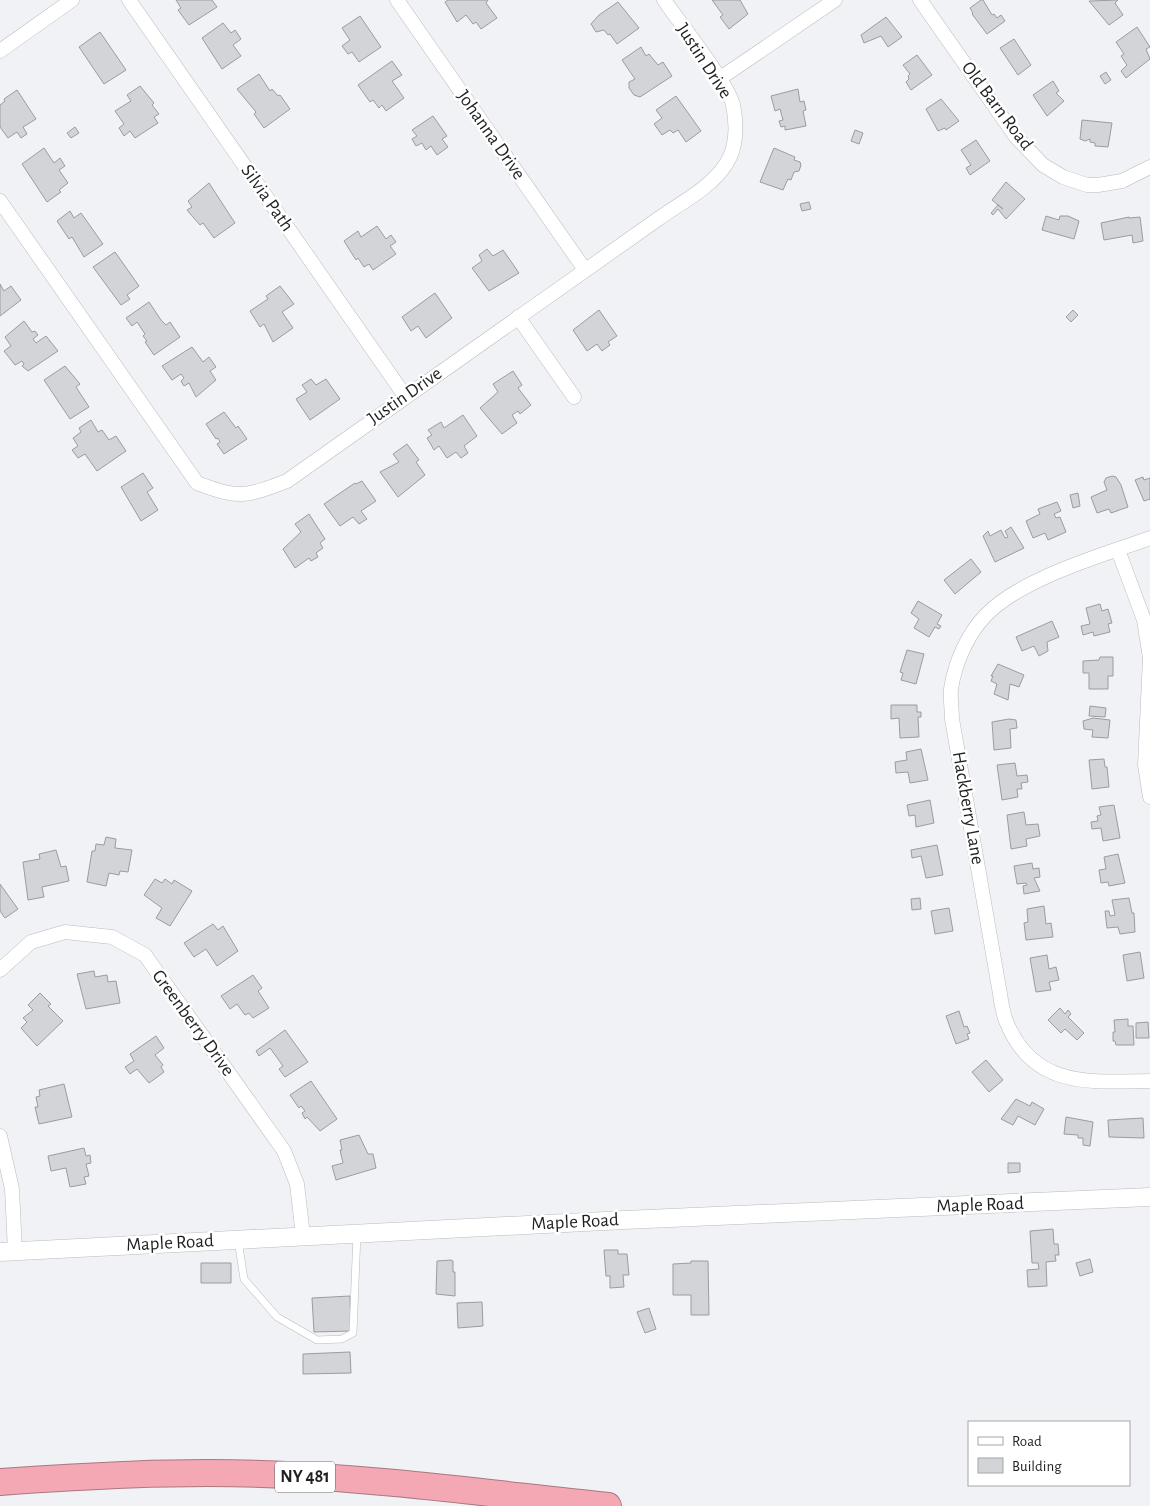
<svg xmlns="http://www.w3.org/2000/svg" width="1150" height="1506" viewBox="0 0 1150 1506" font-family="'Alegreya Sans',sans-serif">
  <rect width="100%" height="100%" fill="#f0f2f5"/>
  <path fill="#d3d4d7" stroke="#9b9c9f" d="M176,0h36l5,7 -28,18 -11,-15 3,-2z
    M448,0h40l-2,3 11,15 -16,11 -5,-7 -3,2 -7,-9 -9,7 -12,-20z
    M712,0h28l8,14 -19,15 -9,-12 3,-2z
    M981,0h2l9,15 2,-1 3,4 4,-3 4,6 -18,13 -15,-20 1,-1 -3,-5z
    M1118,0l-3,3 8,12 -14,10 -20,-24z
    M618,2l21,26 -22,16 -7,-10 -2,1 -4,-5 -8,2 -5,-8 8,-9z
    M360,16l21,31 -22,15 -7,-10 -4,2 -6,-8 8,-6 -8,-12z
    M886,17l16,20 -14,10 -7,-11 -17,7 -3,-8z
    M223,23l8,10 4,-3 6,9 -8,6 8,11 -19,13 -20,-31z
    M1137,27l13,20 -4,2 4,10 -24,19 -5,-7 6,-6 -6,-9 3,-2 -8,-12z
    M100,32l26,38 -22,14 -25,-37z
    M1014,39l17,26 -13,10 -18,-27z
    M641,47l5,9 3,-2 9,11 5,-3 9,14 -32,21 -6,-2 -5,-7v-6l6,-3 -13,-19z
    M917,55l15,20 -21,15 -5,-8 3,-3 -1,-3 2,-2 -7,-9z
    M392,61l10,14 -10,6 12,17 -18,13 -4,-6 -3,3 -6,-8 -3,2 -12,-17z
    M1106,72l5,8 -6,4 -5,-8z
    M259,74l11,17 2,-2 6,7 2,-1 10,14 -26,19 -10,-14 2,-2 -19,-23z
    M1053,81l6,10 -3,2 8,8 -17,15 -14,-21z
    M140,86l14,17 -2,2 7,9 -5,3 4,6 -23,15 -5,-7 -6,5 -5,-8 5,-4 -9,-13 16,-10 -4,-6z
    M798,89l2,13 4,-1 2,9 -3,1 3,15 -21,4v-4l-4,1 -2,-6 4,-1 -3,-11 -5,2 -4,-15z
    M17,90l19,29 -13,8 4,7 -6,4 -4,-6 -9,6 -8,-11v-22l5,-4 -1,-2z
    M676,96l25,35 -15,11 -8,-12 -5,3 -3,-3 -8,5 -8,-11 8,-6 -6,-8z
    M941,99l18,22 -13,9 -1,-2 -7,3 -12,-22z
    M433,116l14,20 -5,3 6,8 -11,8 -6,-9 -5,4 -4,-7 -6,3 -4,-7 5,-3 -5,-6z
    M1082,120l30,3 -4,24 -13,-1v-3l-5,-1v-3l-5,2 -5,-2z
    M75,127l4,6 -8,5 -4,-5z
    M855,130l8,3 -4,11 -8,-3z
    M976,140l14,21 -20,14 -4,-7 5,-3 -10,-15z
    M44,148l10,15 6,-5 5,8 -6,4 9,13 -9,7 2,2 -14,10 -25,-38z
    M774,148l21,9 -1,3 6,2 1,3 -2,6 -5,1 -3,8 -3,-1 -5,11 -23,-8z
    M1006,182l19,17 -19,20 -8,-10 -5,6 -2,-2 7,-8 5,4 -11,-9z
    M209,183l26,40 -21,15 -11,-15 -3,2 -13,-15 5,-3 -4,-6z
    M809,202l2,7 -9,2 -2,-7z
    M70,211l4,7 7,-5 22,31 -19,13 -12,-20 -3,2 -12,-18z
    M1046,216l13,4 1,-4h8l11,5 -5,18 -32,-9z
    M1129,217v1l11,-1 3,24 -10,2 -1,-8 -28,5 -3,-17z
    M377,226l9,13 5,-4 5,7 -6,4 6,8 -23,16 -4,-6 -5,3 -6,-9 -2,2 -12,-19 14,-10 3,6z
    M487,249l6,7 10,-6 16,23 -30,18 -17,-23 10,-7 -3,-6z
    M115,252l24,34 -12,9 3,4 -9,6 -28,-38z
    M0,284l4,7 7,-5 10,14 -21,16z
    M280,286l14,18 -12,8 11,16 -20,14 -9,-18 -4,3 -10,-16 18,-12 -2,-3z
    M435,293l17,25 -26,20 -8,-12 -7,5 -9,-14z
    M149,302l12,18 5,5 4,-3 10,15 -26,18 -9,-13 2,-1 -4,-5 2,-2 -8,-12 -5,4 -6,-8z
    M599,310l18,26 -9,6 2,3 -8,6 -5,-7 -10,7 -14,-21z
    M1073,310l5,5 -7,7 -5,-5z
    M24,321l8,11 3,-1 3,4 -5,4 3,4 10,-7 12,15 -30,20 -6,-5 2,-2 -2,-3 -7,4 -11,-14 7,-5 -6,-9z
    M192,347l11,15 6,-5 7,10 -6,4 6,9 -20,17 -7,-14 -5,3 -3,-5 3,-3 -3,-4 -9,6 -10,-14z
    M65,366l15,18 -4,3 13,20 -19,12 -26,-39z
    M513,371l9,14 -4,3 13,17 -11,9 -2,-3 -6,4 5,8 -15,11 -22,-26 18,-16 -5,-8z
    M311,379l5,6 10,-6 14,20 -30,21 -14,-21 11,-7 -5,-7z
    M224,412l12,16 2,-2 9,13 -23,15 -7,-10 3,-2 -2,-4 -2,1 -10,-15z
    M463,415l14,21 -13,10 4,7 -7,5 -5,-6 -9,6 -8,-12 -5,4 -7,-12 5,-3 -4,-5 13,-8 3,6z
    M91,420l7,12 4,-2 7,10 7,-4 10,15 -29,20 -12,-17 -7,4 -6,-8 6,-4 -5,-8 8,-6 -2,-4z
    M407,444l12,16 -3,2 9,13 -27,22 -18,-25 19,-10 -6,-8z
    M143,473l10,15 -6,4 11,18 -17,11 -20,-34z
    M1112,476l4,1 5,8 7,22 -17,6 -2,-4 -12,4 -6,-16 16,-7 -3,-8 2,-4z
    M1143,477l1,3 6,-2v21l-6,2 -9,-21z
    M362,481l14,20 -15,10 6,8 -8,5 -6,-7 -13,9 -16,-22 31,-21 1,1z
    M1078,493l2,13 -7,2 -3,-13z
    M1057,502l4,9 -7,3 2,4 4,-1 6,15 -18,8 -3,-7 -12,5 -7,-17 14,-7 -2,-5z
    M309,514l16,25 -5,4 3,5 -7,5 2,4 -7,4 -2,-3 -14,10 -12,-19 18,-17 -6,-8z
    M1011,527l13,21 -29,14 -12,-26 5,-5 2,5 11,-6 4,8 3,-1 -3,-6z
    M971,559l10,13 -26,22 -11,-14z
    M918,601l24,14 -5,9 4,2 -2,3 -4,-2 -6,10 -15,-9 5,-9 -8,-6z
    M1100,604l2,7 6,-2 4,14 -4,1 2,8 -16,4 -1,-4 -10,3 -2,-9 9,-2 -4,-16z
    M1052,621l7,16 -12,5 1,9 -9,5 -5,-10 -12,5 -6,-14z
    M907,650l17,4 -8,30 -15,-4 2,-7 -3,-1z
    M1100,657h13v19h-5v13h-19v-16h-6v-12l16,-1z
    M998,664l26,11 -5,12 -9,-3 -2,16 -14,-6 3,-10 -6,-3 2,-5h-2z
    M891,705h26v7h4v5h-3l1,20 -19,1 -1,-20 -8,1z
    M1090,706l16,2 -1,9 -16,-1z
    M1093,718l17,2 -2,18 -16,-1 1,-7 -9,-1 -1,-8z
    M1009,719l7,1 1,8 -7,1 1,19 -17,2 -2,-28z
    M921,749l7,31 -18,3 -2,-11 -12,1 -1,-11 12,-2 -1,-8z
    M1104,759l1,8h2l2,20 -17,2 -3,-29z
    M1015,763l2,13 10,-1 1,7 -7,1 1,6h-5l1,8 -16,3 -5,-35z
    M930,800l4,23 -18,4 -1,-12 -6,1 -2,-11z
    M1114,805l6,33 -17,3 -2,-13 -9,1 -1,-7 7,-1 -1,-5 4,-1 -2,-8z
    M1024,812l2,13 12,-1 2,12 -14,3 1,7 -16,3 -4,-34z
    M106,837l10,2 -1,9 17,2 -4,22 -8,-1 -1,4 -10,-2 -3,13 -19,-4 5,-31h3l1,-7 8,1z
    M937,845l6,30 -17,3 -5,-22 -9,2 -1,-8z
    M56,850l5,17 5,-1 3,15 -27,6 2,10 -16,3 -5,-38 17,-3 -1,-5z
    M1118,854l7,29 -16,3 -1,-4 -7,1 -2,-13 7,-1 -2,-12z
    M1032,863l1,6 6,-1 1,9 -6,1 6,13 -16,3 -1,-8 4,-1 -1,-2 -9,1 -3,-18z
    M155,879l7,4 3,-4 7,5 2,-4 18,11 -22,35 -14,-8 6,-10 -18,-13z
    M0,884l18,25 -13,9 -5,-7z
    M920,898l1,11 -9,1 -1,-11z
    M1129,898l3,15h2l1,19 -15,2 -2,-7 -11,1 -2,-17h4l1,5 5,-1 -3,-15z
    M1044,906l2,18 5,-1 2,14 -27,3 -2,-17 4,-1 -1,-13z
    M949,908l4,23 -18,3 -4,-23z
    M213,924l5,6 5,-4 15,25 -21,15 -11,-17 -12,8 -10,-14z
    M1140,952l4,26 -17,3 -4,-26z
    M1047,955l2,14 7,-2 3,13 -10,2 2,8 -15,2 -6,-34z
    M94,971l1,6 12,-2 1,7 8,-1 4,22 -34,6 -9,-35z
    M253,975l9,13 -4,3 11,17 -16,10 -4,-5 -4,2 -8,-11 -7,5 -9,-13z
    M40,993l11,11 -3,2 15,15 -26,25 -16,-18 6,-6 -4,-4 10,-8 -5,-5z
    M1060,1008l5,6 3,-4 3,4 -3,3 16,16 -7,7 -12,-11 -4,4 -13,-13z
    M959,1011l5,16 3,-1 3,7 -3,1 2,5 -13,5 -10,-28z
    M1128,1019v7h5l1,19h-18l-1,-4h-2v-9h2l-1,-12z
    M1148,1022l1,16h-13v-15z
    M285,1030l23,32 -23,15 -6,-8 4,-3 -13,-18 -11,8 -3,-5z
    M156,1036l8,12 -9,7 8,10 -2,2 3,5 -15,11 -12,-14 -7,5 -5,-7 9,-6 -4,-7z
    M986,1060l17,20 -14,12 -17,-20z
    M311,1081l26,38 -17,12 -13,-14 -2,2 -3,-6 3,-2 -4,-5 -2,2 -9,-13z
    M64,1084l8,33 -33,7 -4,-17h3l-2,-10 4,-1 -1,-6z
    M1016,1099l14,7 2,-4 12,7 -9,16 -17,-9 -5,9 -12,-6z
    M1066,1117l27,5 -3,24 -7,-1v-7h-5v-3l-14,-1z
    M1143,1118l1,20 -35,-1 -1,-17z
    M359,1135l9,19h5l3,14 -40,12 -4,-14 11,-3 -3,-13h2l-2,-10z
    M84,1148l2,8 4,-1 1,8 -5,1 3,12 -5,1 2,7 -16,3 -4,-19 -15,3 -3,-15z
    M1008,1163h12v9l-12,1z
    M1053,1229l1,15h4l1,11h-4l1,6 -10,1 1,24 -19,1 -1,-17 12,-1 -1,-6h-6l-2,-32z
    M604,1250h14v4h9l2,21h-6l1,12 -14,1v-12h-4z
    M1090,1259l3,13 -13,4 -4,-13z
    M451,1260l2,1v11h2v24l-19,-2 1,-33z
    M691,1261h17l1,54h-18v-20h-18v-31l18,-1z
    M201,1263h30v20h-30z
    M350,1296l1,35 -37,1 -2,-34z
    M482,1302l1,24 -25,2 -1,-25z
    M649,1308l7,21 -11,4 -8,-21z
    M350,1352l1,21 -48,1v-20z"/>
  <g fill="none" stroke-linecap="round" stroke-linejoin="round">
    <g stroke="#b9bbbe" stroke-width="8">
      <path id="service" d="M238,1240l6,39 33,38 40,23 25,-1 11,-6 4,-99"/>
    </g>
    <g stroke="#b9bbbe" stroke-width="15">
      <path id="minor" d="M129,0l276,396
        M397,0l188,270
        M920,0l96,137 27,28 20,12 24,8h11l24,-4 28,-14
        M0,51l72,-51
        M719,79l116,-79
        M0,201l197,282c42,16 48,14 90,-2l371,-262c22,-16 53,-31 68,-55 11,-16 11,-40 7,-59 -5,-22 -54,-83 -69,-105
        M518,317l56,80
        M1150,538c-49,18 -129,40 -165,78 -18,19 -30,47 -34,73 -1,9 1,20 1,30l47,269c2,11 3,23 7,33 27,68 85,61 144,60
        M1118,550l26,70 6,38 -5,107 5,32
        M0,970l31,-28 34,-10 47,5 33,18 139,196 13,33 6,52
        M0,1136l12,53 3,62"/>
    </g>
    <g stroke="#b9bbbe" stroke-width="19">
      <path id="tertiary" d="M0,1252l624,-32 526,-23"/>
    </g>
    <g stroke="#a97881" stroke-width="28">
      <path id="motorway" d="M0,1482c87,-6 174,-11 261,-8 116,4 232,20 347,32"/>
    </g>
    <use href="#service" stroke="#fff" stroke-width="7"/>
    <use href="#minor" stroke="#fff" stroke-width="14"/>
    <use href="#tertiary" stroke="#fff" stroke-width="18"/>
    <use href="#motorway" stroke="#f3a8b4" stroke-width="26"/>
  </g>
  <g text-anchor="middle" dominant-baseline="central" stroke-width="5" stroke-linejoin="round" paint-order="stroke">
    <rect fill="#fff" stroke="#626364" stroke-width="1" x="275" y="1461.5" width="60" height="31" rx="4"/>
    <g font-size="18" font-weight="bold" fill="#1f2021">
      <text x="305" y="1477">NY 481</text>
    </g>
    <g font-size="19" fill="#1f2021" stroke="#fff">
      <text transform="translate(704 61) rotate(57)">Justin Drive</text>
      <text transform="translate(997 106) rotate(53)">Old Barn Road</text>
      <text transform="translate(491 135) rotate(55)">Johanna Drive</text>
      <text transform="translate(267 198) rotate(55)">Silvia Path</text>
      <text transform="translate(405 396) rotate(-35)">Justin Drive</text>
      <text transform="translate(968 808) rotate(80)">Hackberry Lane</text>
      <text transform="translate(193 1023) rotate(54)">Greenberry Drive</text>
      <text transform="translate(980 1205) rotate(-2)">Maple Road</text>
      <text transform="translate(575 1222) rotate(-3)">Maple Road</text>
      <text transform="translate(170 1243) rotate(-3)">Maple Road</text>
    </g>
  </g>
  <rect x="968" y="1421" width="162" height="65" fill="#ffffff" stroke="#a5a6a6"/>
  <rect x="978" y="1437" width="25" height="8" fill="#ffffff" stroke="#a5a6a6"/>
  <text x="1012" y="1446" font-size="15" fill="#1f2021">Road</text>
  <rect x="978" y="1458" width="25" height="15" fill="#d3d4d7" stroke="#a5a6a6"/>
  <text x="1012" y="1471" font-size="15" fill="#1f2021">Building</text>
</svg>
